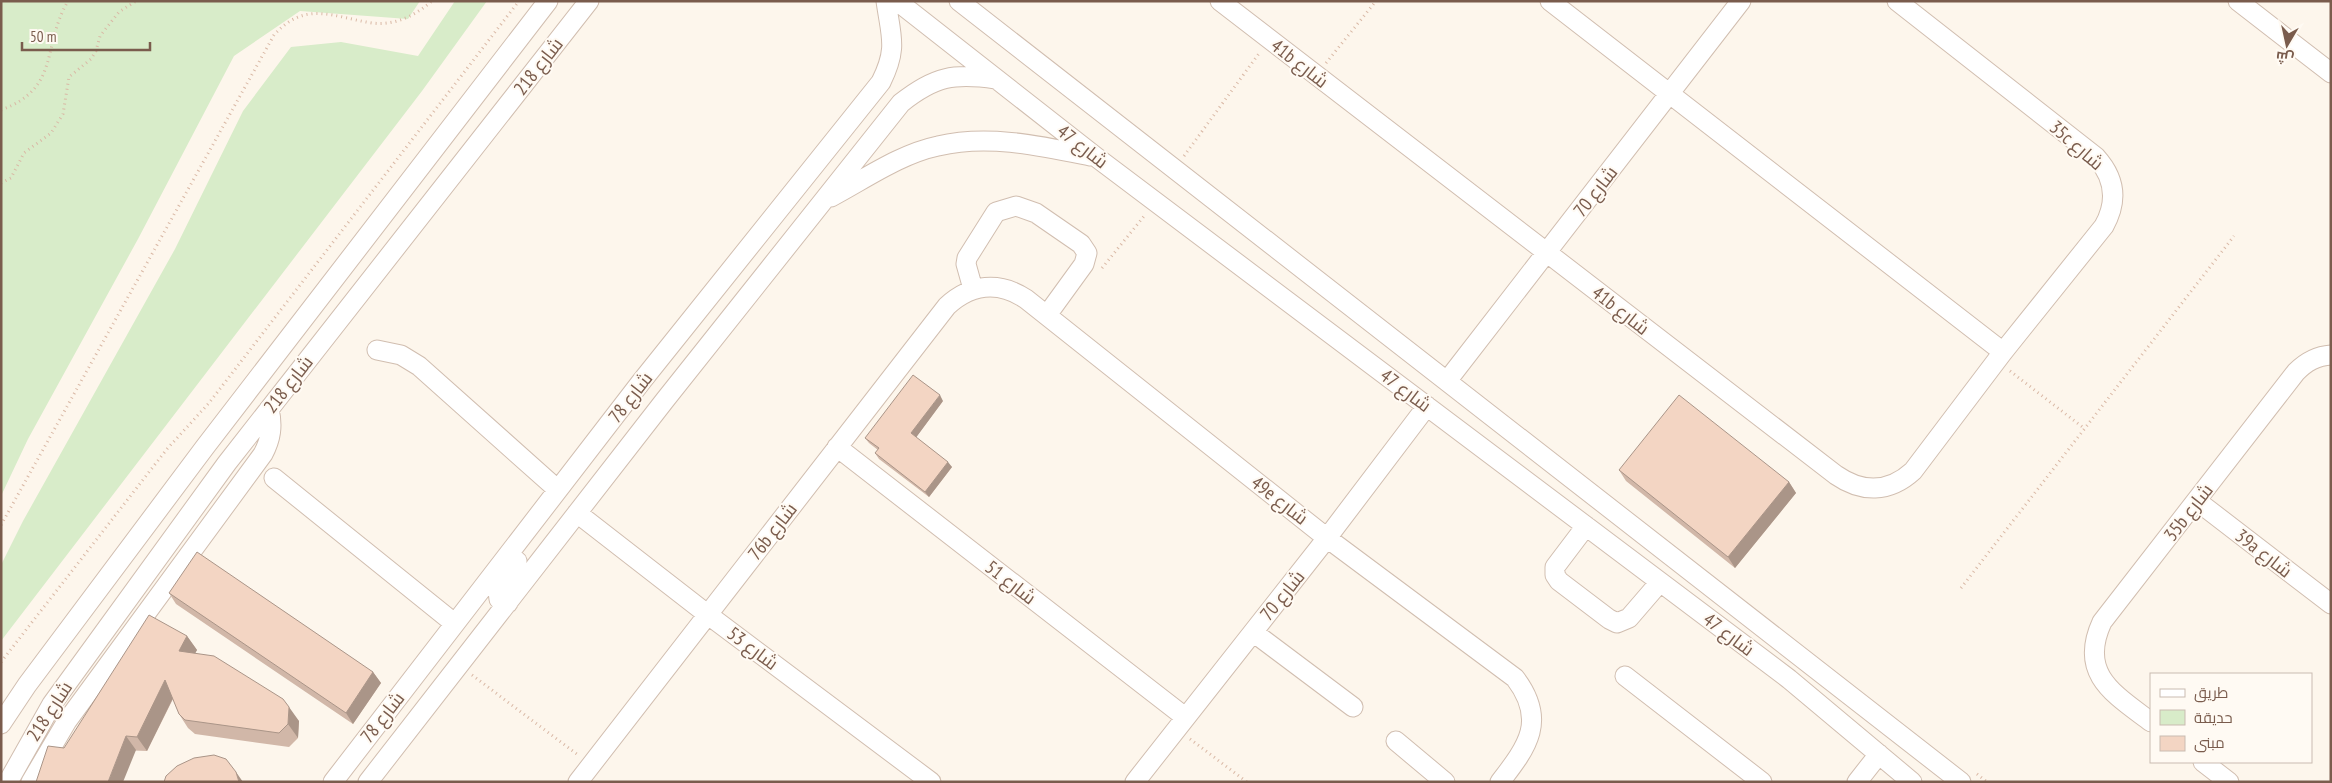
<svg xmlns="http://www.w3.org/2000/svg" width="2332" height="783" viewBox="0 0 2332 783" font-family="'PT Sans Narrow',Cairo,sans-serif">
  <rect width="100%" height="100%" fill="#fdf6ec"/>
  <path fill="#d8ecc9" d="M1,1h419l-12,18 -108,-8 -66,45 -96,183 -110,200 -27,57z
    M455,1h32l-65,90 -421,550v-76l22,-44 152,-272 68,-138 48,-64 50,-5 77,14z"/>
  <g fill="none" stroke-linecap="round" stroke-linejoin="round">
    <g stroke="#d1beb0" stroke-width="21">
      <path id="minor" d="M897,1l199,156 693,522 123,103
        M959,1l1002,781
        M1220,1l616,474c26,18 53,18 77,-4l90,-119 101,-126c14,-25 11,-48 -8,-69l-199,-156
        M1550,1l453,351
        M2238,1l93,72
        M831,197c34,-18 69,-43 107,-51 50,-12 103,0 152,10
        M973,289l-7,-25 1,-6 29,-46 20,-6 20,7 45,31 6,9 -3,11 -37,51
        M377,350l24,5 18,11 139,124
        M1447,381l294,-380
        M837,447l348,270
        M274,478l180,145
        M2197,501l134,103
        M577,513l130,101 224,168
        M1586,526l-31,41v8l4,6 50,38 8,4 12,-5 31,-36
        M508,603l-9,-4 -1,-8 19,-30
        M1253,632l100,75
        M1625,676l137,106
        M2151,722c-37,-28 -73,-48 -49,-100l194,-250c10,-10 20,-16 35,-17
        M1,724l26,-39 178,-238 343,-446
        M1396,741l49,41
        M2203,762l26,20
        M8,782l44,-78 175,-241 362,-462
        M31,782l36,-61 196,-267c8,-15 10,-28 6,-45
        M333,782l308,-400 240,-300c17,-34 10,-45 5,-81
        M368,782l297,-382 236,-297c34,-27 53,-30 95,-24
        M578,782l369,-476c24,-22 52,-25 79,-7l301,239 188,140c32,42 13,68 -15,104
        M1135,782l192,-244 100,-132
        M1857,782l22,-28"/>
    </g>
    <path stroke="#d9b8a5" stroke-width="3" stroke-dasharray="1 4" stroke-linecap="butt" d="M1326,63l50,-62
      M1,110c60,-22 40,-63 67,-109
      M1184,156l76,-104
      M1,183l10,-5 13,-25 27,-20 12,-19 6,-37 22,-18 5,-8 4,-15 19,-24 17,-11
      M1102,268l43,-53
      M2010,371l75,58
      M1,525l273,-490c31,-35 59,-18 98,-12 23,3 44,-8 60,-22
      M1961,588l273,-352
      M1,662l166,-213 42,-46 310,-402
      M472,675l106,80
      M1190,739l57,43
      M1977,774l10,8"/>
    <use href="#minor" stroke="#fff" stroke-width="19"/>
  </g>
  <path fill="#d1b7a8" d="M943,401l-27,36 36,30 -23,30 -50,-38 -4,-6 3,-3 -9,-7 -4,-5z
    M1619,470l170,12 7,11 -61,75 -109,-87z
    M169,593l204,79 8,11 -28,41 -177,-120z
    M187,636l10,14 -2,3 104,68 -1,17 -9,9 -94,-13 -7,-6 -9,-14 -6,-15 -26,52 -83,-3z"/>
  <path fill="#aa9588" d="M940,395l3,6 -28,38 -4,-6z
    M948,462l4,5 -23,30 -4,-5z
    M1789,482l7,11 -61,75 -7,-11z
    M187,636l10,14 -8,15 -10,-14z
    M373,672l8,11 -28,41 -7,-11z
    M165,680l10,14 -28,57 -10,-14z
    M289,707l10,14 -1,17 -10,-14z
    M126,736l10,14 -13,32h-15z
    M236,772l7,10h-4z"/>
  <path fill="#f3d5c3" stroke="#aa9588" d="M913,375l27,20 -29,38 37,29 -23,30 -50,-39 4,-5 -14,-10z
    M1679,395l110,87 -61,75 -109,-87z
    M197,552l176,120 -27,41 -177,-120z
    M149,615l38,21 -8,15 35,5 69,43 6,8 -1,17 -9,9 -94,-13 -6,-6 -14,-34 -28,57 -11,-1 -18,46h-72l12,-36 16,2z
    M214,755l12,4 10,13 3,10h-75l2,-6 11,-10 17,-8z"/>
  <g text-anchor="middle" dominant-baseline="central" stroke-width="4" stroke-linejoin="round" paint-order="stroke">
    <g font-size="19" fill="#7a5c4d" stroke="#fffaf3">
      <text transform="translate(1300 63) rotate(38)">41b شارع</text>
      <text transform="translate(538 66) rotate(-52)">شارع 218</text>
      <text transform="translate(2077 145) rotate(41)">35c شارع</text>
      <text transform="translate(1083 146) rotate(38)">شارع 47</text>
      <text transform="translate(1595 191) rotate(-52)">شارع 70</text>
      <text transform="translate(1621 310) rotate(38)">41b شارع</text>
      <text transform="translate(288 384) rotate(-52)">شارع 218</text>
      <text transform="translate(1406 390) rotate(37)">شارع 47</text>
      <text transform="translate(630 397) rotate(-52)">شارع 78</text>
      <text transform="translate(1280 500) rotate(38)">49e شارع</text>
      <text transform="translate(2188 512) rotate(-52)">35b شارع</text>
      <text transform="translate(772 531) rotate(-52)">76b شارع</text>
      <text transform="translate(2264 553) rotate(38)">39a شارع</text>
      <text transform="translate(1011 582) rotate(38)">شارع 51</text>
      <text transform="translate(1282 595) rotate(-51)">شارع 70</text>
      <text transform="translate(1729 634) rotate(37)">شارع 47</text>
      <text transform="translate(753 648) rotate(37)">شارع 53</text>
      <text transform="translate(49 711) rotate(-57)">شارع 218</text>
      <text transform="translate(382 717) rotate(-52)">شارع 78</text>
    </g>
  </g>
  <rect width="2332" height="783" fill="none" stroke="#7a5c4d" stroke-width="5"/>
  <rect x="2150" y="673" width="162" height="90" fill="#fffaf3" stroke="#cabbb1"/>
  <rect x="2160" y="689" width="25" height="8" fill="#ffffff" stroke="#cabbb1"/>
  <text x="2194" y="698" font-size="15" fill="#7a5c4d">طريق</text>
  <rect x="2160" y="710" width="25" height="15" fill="#d8ecc9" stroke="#cabbb1"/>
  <text x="2194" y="723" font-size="15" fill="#7a5c4d">حديقة</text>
  <rect x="2160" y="736" width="25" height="15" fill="#f3d5c3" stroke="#cabbb1"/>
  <text x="2194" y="748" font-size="15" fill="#7a5c4d">مبنى</text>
  <g transform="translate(2287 45) rotate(189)" stroke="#fffaf3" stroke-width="4" paint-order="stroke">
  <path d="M0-4L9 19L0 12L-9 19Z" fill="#7a5c4d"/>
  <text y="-8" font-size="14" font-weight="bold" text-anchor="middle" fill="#7a5c4d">ش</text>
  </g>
  <path d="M22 42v8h128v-8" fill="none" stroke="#7a5c4d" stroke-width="2.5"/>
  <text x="30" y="42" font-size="15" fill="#7a5c4d" stroke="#fffaf3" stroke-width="4" paint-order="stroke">50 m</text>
</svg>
